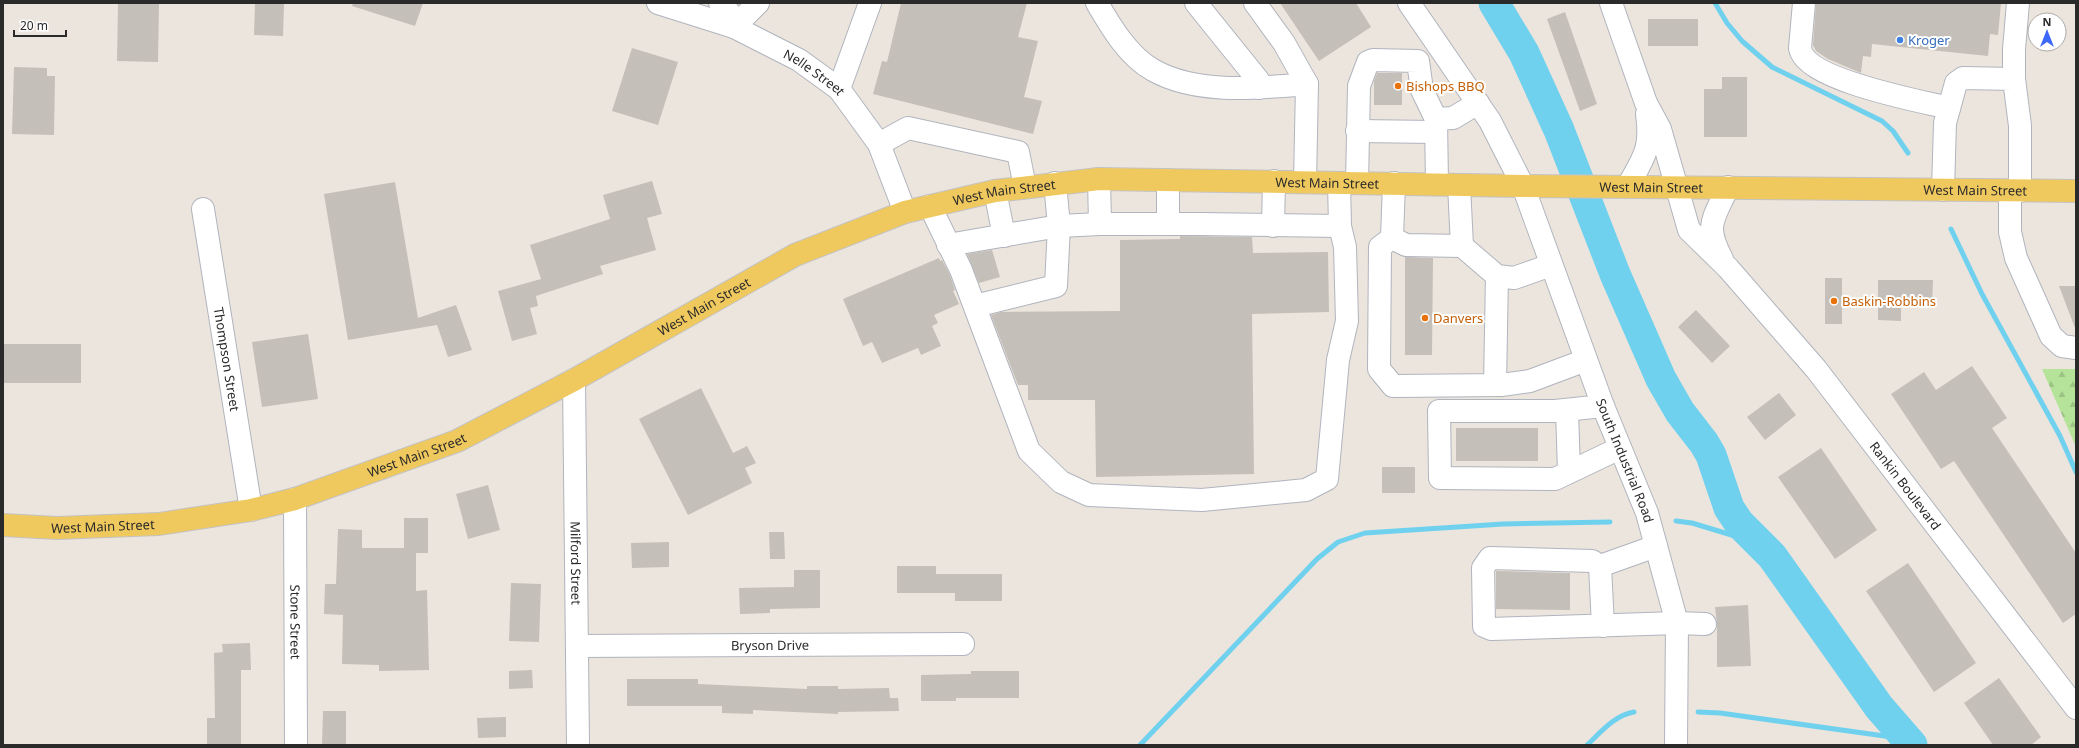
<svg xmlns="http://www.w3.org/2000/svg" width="2079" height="748" viewBox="0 0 2079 748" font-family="'Noto Sans',sans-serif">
  <defs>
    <pattern id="forest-firs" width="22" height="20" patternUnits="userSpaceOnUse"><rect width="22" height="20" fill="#b5e399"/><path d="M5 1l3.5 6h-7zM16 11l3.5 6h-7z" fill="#9cc384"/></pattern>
  </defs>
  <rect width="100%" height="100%" fill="#ece5dd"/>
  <path fill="url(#forest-firs)" d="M2042,369h34v78z"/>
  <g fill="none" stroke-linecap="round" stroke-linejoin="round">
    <path stroke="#70d1ee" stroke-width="5" d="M1715,3l12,20 15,18 30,26 110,54 11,10 15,22
      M1951,229l31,65 78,142 16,36
      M1676,521l16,2 66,20
      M1698,712l22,1 186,26
      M1140,745l177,-186 21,-17 27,-9 138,-9 107,-2
      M1587,745c14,-13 28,-30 47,-33"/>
    <path stroke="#70d1ee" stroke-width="31" d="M1494,3l30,50 35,77 56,144 46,105 19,33 24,31 7,12 18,53 10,15 33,33 107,151 33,38"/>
  </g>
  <path fill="#c4bfb8" d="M118,3h41l-1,59 -41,-1z
    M255,3h29l-1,33 -29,-1z
    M353,3h70l-8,23 -63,-20z
    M901,3h126l-9,34 20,4 -14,56 18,4 -9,33 -160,-40 9,-33 5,1z
    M1280,3h76l15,24 -52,34z
    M1816,3h185l-3,32 -8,-1 -2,22 -116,-12 -1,13 -8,-1 -2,17 -33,-14 -12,-8 -3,-6z
    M1565,12l32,92 -17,7 -33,-92z
    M1648,19h50v27h-50z
    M632,48l46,14 -20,63 -46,-14z
    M14,67l33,1v8h8l-1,59 -42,-1z
    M1377,73h25v32h-28v-24z
    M1722,77h25v60h-43v-48h18z
    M652,181l10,33 -15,4 9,32 -56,16 3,8 -67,22 2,10 -8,2 7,26 -25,7 -14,-50 43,-12 -11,-34 80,-26 -7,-24z
    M395,182l23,136 38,-13 16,45 -24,7 -11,-32 -89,15 -24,-146z
    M1180,236l72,1 1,16 75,-1 1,60 -77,2 2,160 -158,3 -1,-77h-67v-15h-10l-27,-70 10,-3 119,-1v-71l60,-1z
    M992,250l8,27 -21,6 -12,-29z
    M1405,257l28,1 -1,97h-27z
    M939,258l1,3 2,-1 8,15 5,15 -2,1 6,13 -25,11 4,8 -6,3 9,20 -20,9 -3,-7 -36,15 -10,-21 -9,4 -20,-47z
    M1825,278h17v46h-17z
    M1878,280h55l-1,26h-31v15l-23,-1z
    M2059,286h17v42h-1z
    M1696,310l34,36 -18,17 -34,-36z
    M308,334l10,65 -56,8 -10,-65z
    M3,344h78v39h-78z
    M1972,366l35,52 -15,10 84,125v61l-13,9 -109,-162 -13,8 -50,-75 33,-22 12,18z
    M701,388l32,65 14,-7 9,17 -11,5 7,15 -64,32 -49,-96z
    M1779,393l17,22 -31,25 -18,-23z
    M1456,428h82v33h-82z
    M1821,448l56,82 -42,29 -57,-82z
    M1382,467h33v26h-33z
    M488,485l12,45 -32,9 -12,-45z
    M404,518h24v35h-12v38l11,-1 2,80 -50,1v-6l-37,-1 1,-49 -19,-1 1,-30h11l2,-55 24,1v18h42z
    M769,532h15l1,27h-15z
    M669,542v25l-37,1 -1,-25z
    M1908,563l68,100 -42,29 -68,-101z
    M897,566h39v8h66v27h-47v-8h-58z
    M794,570h26v38l-50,1v4l-30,1 -1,-26 55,-1z
    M1496,571l74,2v37l-74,-1z
    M511,583l30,1 -2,58 -30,-1z
    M1748,605l3,61 -34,1v-43l-2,-17z
    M250,643l1,27h-10v75h-34v-27h8l-1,-65 9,-1 -1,-8z
    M532,670l1,18 -24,1v-18z
    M971,671h48v27h-63v3h-35v-26l50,-1z
    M1999,678l42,59 -10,8h-38l-29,-42z
    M627,679h71v5l109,5v-3h31v3l51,-1 1,10h8l1,13 -61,1v2l-85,-4v4l-31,-1v-7h-95z
    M323,711h23v34h-24z
    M506,717v20l-28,1 -1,-20z"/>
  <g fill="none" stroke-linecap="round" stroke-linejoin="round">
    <g stroke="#b0b4be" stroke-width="24">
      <g id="minor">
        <path id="s1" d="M658,3l76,24 65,33 40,29 40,55 26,68"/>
        <path d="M720,3l19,20"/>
        <path d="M1097,3c14,24 31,53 56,67 44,25 106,18 154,14l-2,98"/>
        <path d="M1196,3l62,77 1,8"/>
        <path d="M1255,3l29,40 23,41"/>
        <path id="s2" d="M1409,3l81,118 33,65 80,220 44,107 30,110 -1,122"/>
        <path id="s3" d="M1611,3l35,100 14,26 29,101 39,38 88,101 260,339"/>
        <path d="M1804,3l-4,45c5,32 120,53 149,60"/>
        <path d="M734,27l24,-24"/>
        <path d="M2014,79v-30l4,-46"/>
        <path d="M839,89l31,-86"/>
        <path d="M1436,119l17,-1 25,-15"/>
        <path d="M1357,131l79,1"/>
        <path d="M879,144l29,-16 110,24 7,35"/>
        <path d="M1099,179l1,45"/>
        <path d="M1168,180v43"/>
        <path d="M1357,183l2,-97 9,-24 5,-2 45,1 4,29 14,29 1,65"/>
        <path d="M1394,183l-2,55 -12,9 -1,122 14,17 108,-1 29,-4 56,-21"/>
        <path d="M1459,185l3,61"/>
        <path d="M1628,186c16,-29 24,-38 19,-72"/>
        <path d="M1943,190l2,-67 11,-40 7,-5 51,1 6,47v65"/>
        <path d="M995,191l9,45"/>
        <path d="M2010,191v41l6,26 35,78 11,10 14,2"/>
        <path d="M930,206l31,64 68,181 32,31 28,13 113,5 104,-10 21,-11 11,-119 9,-39 -2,-74 -5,-21 -1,-43"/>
        <path id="s4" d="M203,209l48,301"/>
        <path d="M1273,226l1,-45"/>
        <path d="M1392,238l14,7 56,1 35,30 17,2 37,-13"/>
        <path d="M948,245l111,-19 41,-2h100l140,2"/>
        <path d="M1722,259c-18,-34 -9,-39 6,-72"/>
        <path d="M975,306l81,-20 3,-60 -4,-43"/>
        <path id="s5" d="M574,380l4,365"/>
        <path d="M1495,385l2,-109"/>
        <path d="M1603,406l-48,5h-116l1,67 115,1 65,-31"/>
        <path d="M1567,410l2,62"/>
        <path id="s6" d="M295,499l1,246"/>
        <path d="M1656,546l-56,20 -8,-5 -102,-3 -7,10 1,58 7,3 186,-6 28,1"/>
        <path d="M1600,566l3,60"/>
        <path id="s7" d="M577,646l386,-2"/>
      </g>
    </g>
    <g stroke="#c3c3c3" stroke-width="24">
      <g id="major">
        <path id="s8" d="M3,525l54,3 102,-4 92,-14 44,-11 162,-58 117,-61 221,-125 110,-43 90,-21 104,-12 424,7 553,5"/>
      </g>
    </g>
    <use href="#minor" stroke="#fff" stroke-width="22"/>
    <use href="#major" stroke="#f0c95e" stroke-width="22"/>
  </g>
  <circle fill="#3f7fe0" stroke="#fff" stroke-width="1.5" cx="1900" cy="40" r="4"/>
  <g fill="#e8710a" stroke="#fff" stroke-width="1.5">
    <circle cx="1398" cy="86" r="4"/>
    <circle cx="1834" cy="301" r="4"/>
    <circle cx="1425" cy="318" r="4"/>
  </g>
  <g text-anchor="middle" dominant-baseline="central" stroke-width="4" stroke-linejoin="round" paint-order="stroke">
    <g font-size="13" fill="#366cbe" stroke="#fff" text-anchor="start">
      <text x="1908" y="40">Kroger</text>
    </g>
    <g font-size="13" fill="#2a2a2a" stroke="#fff">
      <text stroke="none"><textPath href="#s1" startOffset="172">Nelle Street</textPath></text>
      <text stroke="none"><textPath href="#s8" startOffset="1396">West Main Street</textPath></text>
      <text stroke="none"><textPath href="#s8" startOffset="1720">West Main Street</textPath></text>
      <text stroke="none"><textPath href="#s8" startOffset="2044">West Main Street</textPath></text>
      <text stroke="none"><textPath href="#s8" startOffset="1072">West Main Street</textPath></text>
      <text stroke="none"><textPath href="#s8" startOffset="748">West Main Street</textPath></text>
      <text stroke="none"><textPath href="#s4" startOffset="152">Thompson Street</textPath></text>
      <text stroke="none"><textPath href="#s8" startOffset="424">West Main Street</textPath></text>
      <text stroke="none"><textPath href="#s2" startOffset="509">South Industrial Road</textPath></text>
      <text stroke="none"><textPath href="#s3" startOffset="576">Rankin Boulevard</textPath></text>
      <text stroke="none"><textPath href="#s8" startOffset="100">West Main Street</textPath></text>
      <text stroke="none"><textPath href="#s5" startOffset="183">Milford Street</textPath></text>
      <text stroke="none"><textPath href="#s6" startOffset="123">Stone Street</textPath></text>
      <text stroke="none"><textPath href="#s7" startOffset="193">Bryson Drive</textPath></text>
    </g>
    <g font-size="13" fill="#c56008" stroke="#fff" text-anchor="start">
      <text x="1406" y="86">Bishops BBQ</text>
      <text x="1842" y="301">Baskin-Robbins</text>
      <text x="1433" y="318">Danvers</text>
    </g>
  </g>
  <rect width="2079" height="748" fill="none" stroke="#2a2a2a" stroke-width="8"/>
  <g transform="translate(2047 32)"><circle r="19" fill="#ffffff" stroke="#aaaaaa"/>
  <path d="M0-3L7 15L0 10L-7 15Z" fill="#3d67f9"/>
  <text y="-6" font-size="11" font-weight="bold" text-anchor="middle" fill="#2a2a2a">N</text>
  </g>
  <path d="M14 30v6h52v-6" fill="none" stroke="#2a2a2a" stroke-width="2"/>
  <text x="20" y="30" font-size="12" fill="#2a2a2a" stroke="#ffffff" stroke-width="3" paint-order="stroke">20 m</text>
</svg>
